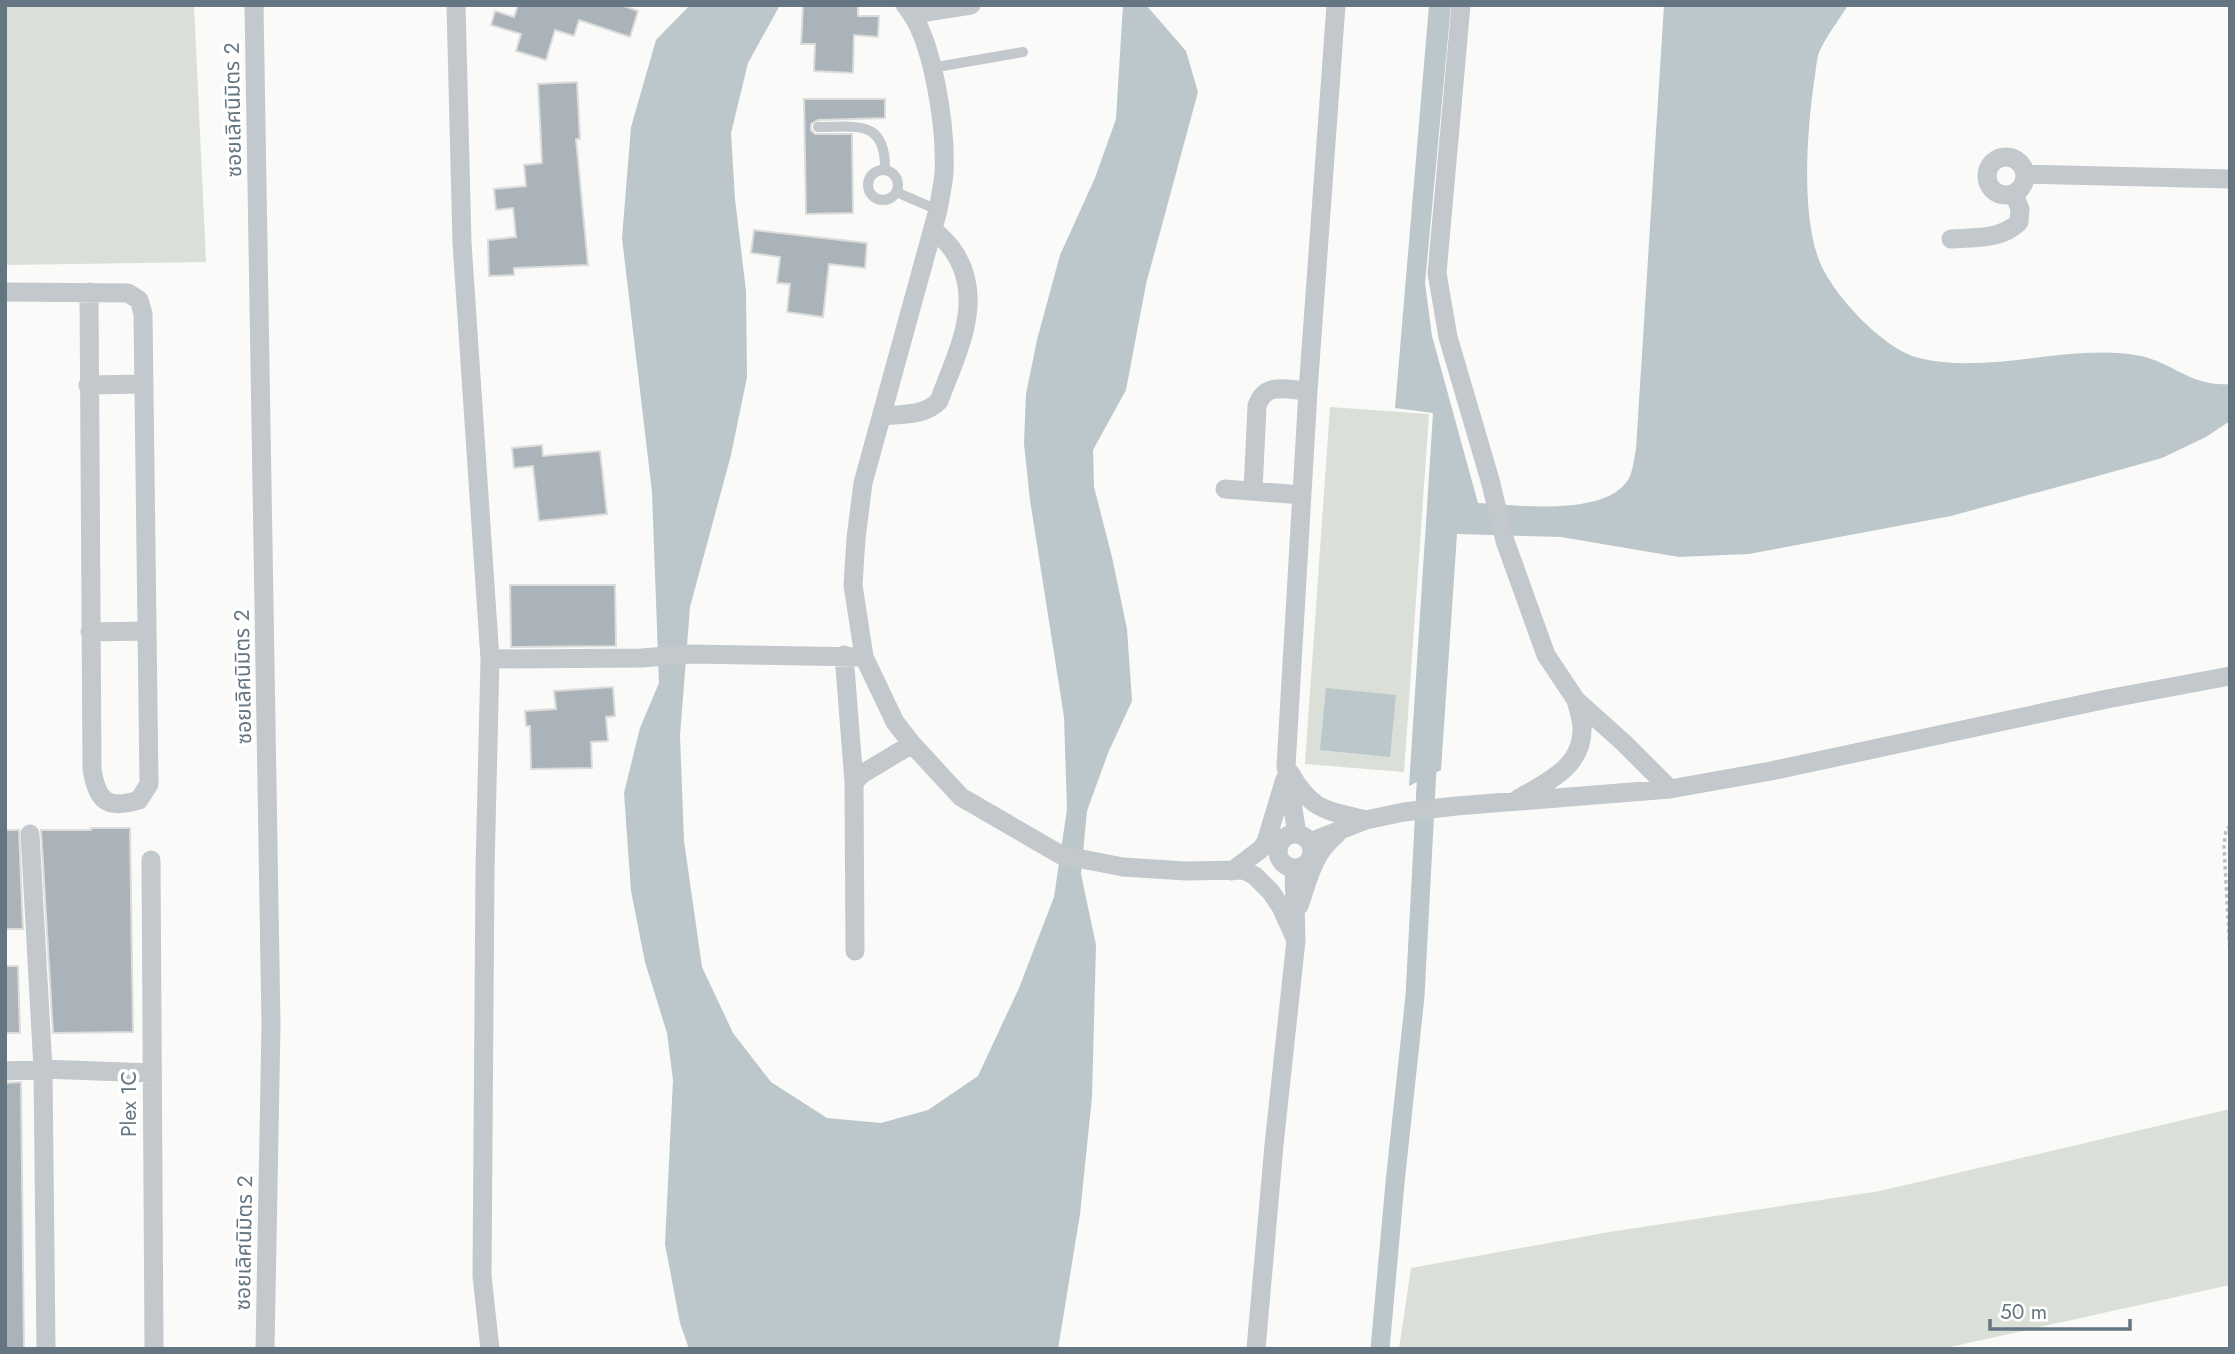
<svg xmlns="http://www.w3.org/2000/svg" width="2235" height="1354" viewBox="0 0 2235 1354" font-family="Jost,'Noto Sans Thai',sans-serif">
  <rect width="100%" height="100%" fill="#fafaf8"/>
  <path fill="#dadfd7" d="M5,5h189l12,257 -201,3z
    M1330,407l99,7 -25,358 -99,-8z
    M2230,1109v176l-289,64h-542l12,-81 198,-36 271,-41z"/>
  <path fill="#bbc7cb" d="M690,5h90l-32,58 -17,70 4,66 11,92 1,86 -16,78 -41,152 -10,129 4,105 18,126 31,66 38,49 56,36 54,5 47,-13 50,-34 41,-88 35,-91 13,-88 -3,-92 -34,-217 -6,-56 2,-50 11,-54 23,-85 35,-77 21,-59 7,-114h23l40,46 12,41 -52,192 -20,106 -33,60 1,37 18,70 15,72 5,72 -24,52 -21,58 -6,63 15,71 -4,152 -12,117 -22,135h-369l-9,-26 -15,-79 8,-164 -6,-47 -22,-71 -14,-71 -7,-98 16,-65 19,-45 -7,-191 -30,-254 9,-111 25,-87z
    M1429,5h22l-26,278 7,53 46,167c39,2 126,14 150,-23 5,-8 6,-22 8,-31l28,-444h184c-9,15 -21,30 -28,45 -4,9 -4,22 -6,32 -7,49 -13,132 5,178 12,33 65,90 100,98 70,17 146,-14 216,-3 36,5 54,32 95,29v37l-24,16 -44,21 -68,19 -143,39 -202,38 -70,3 -118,-20 -104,-3 -16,236 -32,16 24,-373 -38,-5z
    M1326,688l70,7 -6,62 -70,-7z"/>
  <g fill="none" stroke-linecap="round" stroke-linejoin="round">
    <path stroke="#bbc7cb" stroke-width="19" d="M1380,1349l15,-166 20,-187 12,-228"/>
  </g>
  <path fill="#aab3b9" stroke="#dcdcda" stroke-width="2" d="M518,5h103l17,6 -8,26 -51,-17 -5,16 -19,-6 -9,30 -30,-9 5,-17 -30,-9 4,-14 19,6z
    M803,5h55v11h21l-1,21 -24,-2 -1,38 -39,-2 1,-27h-14z
    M577,82l3,57h-4l12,126 -74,3v7l-25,1 -1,-36 28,-3 -3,-29 -17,2 -2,-21 32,-3 -2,-21 18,-2 -4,-79z
    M804,99h81v19l-67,2 -7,4v6l4,4h37l1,79 -47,1z
    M754,230l113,13 -2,25 -36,-4 -6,53 -36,-5 3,-28 -13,-1 3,-26 -29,-4z
    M542,445l1,11 57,-5 7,63 -68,7 -6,-55 -19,2 -2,-20z
    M510,585h105l1,61 -105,1z
    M613,687l2,29 -9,1 2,24 -17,1 1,26 -61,1 -1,-43h-4l-1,-15 31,-2 -2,-18z
    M91,828h39l3,204 -80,1 -12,-203h50z
    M5,830h14l4,99h-18z
    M5,966h13l2,67h-15z
    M21,1082l3,267h-19v-266z"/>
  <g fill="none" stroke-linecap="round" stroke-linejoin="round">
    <path stroke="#bbbfc2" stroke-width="3.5" stroke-dasharray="3.5 3.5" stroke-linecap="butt" d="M2230,826l-4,4 -2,16 6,108"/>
    <path stroke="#c3c8cc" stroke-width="10" d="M931,68l92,-16
      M818,127c39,0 68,-8 67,43
      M868 185a15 15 0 1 1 30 0a15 15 0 1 1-30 0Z
      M896,192l42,18"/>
    <path stroke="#c3c8cc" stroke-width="19" d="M254,5l17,1020 -6,324
      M456,5l6,238 28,416 -5,211 -3,406 8,73
      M905,5c29,32 41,125 39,168 -1,12 -4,25 -6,37l-75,273 -7,55 -3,47 11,72 31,65 17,22 49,53 100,58 62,12 63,4 58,-1 11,6 16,16 10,15 15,33
      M1461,5l-24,268 11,64 42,143 15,61 41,114 30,45 48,43 46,46
      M913,14l58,-9
      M1987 176a19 19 0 1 1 38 0a19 19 0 1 1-38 0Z
      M2025,174l205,5
      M1951,239c24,-2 50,1 68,-17l1,-13 -6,-15
      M5,292l123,1 11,7 4,14 6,470 -10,16c-32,10 -42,1 -47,-31l-3,-477
      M88,385l56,-1
      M882,416c19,-2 43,0 57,-15 18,-49 48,-103 13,-152 -5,-7 -13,-14 -19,-20
      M1225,489l77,6
      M1253,491l4,-85c8,-25 30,-16 51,-15
      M90,632l57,-1
      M844,655l10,127 1,169
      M490,659l152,-1 48,-4 174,3
      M1290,773c22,38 35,37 76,47
      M854,782l8,-8 50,-30
      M1518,799c29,-17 65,-32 64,-71 0,-9 -4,-19 -6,-28
      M1278 851a17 17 0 1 1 34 0a17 17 0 1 1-34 0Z
      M30,834l13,235 3,280
      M1297,834l-11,-68 22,-375 28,-386
      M1310,842l56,-22 38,-8 52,-6 214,-17 101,-18 336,-72 123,-23
      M151,860l3,489
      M1232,871l29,-22 5,-7 19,-63
      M1299,906c9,-26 14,-53 37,-71
      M5,1071l38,-2 109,4
      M1256,1349l18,-204 22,-205 -2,-72"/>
  </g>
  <g text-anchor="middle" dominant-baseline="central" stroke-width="7" stroke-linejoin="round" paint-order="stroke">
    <g font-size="21" fill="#657683" stroke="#fff">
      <text transform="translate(233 110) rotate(-91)">ซอยเลิศนิมิตร 2</text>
      <text transform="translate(243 677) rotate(-91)">ซอยเลิศนิมิตร 2</text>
      <text transform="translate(129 1104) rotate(-90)">Plex 1C</text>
      <text transform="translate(244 1243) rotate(-89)">ซอยเลิศนิมิตร 2</text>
    </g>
  </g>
  <rect width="2235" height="1354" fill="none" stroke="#657683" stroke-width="14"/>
  <path d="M1990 1319v10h140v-10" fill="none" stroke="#657683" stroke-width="3.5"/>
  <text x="2000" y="1319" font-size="21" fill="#657683" stroke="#ffffff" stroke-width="5" paint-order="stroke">50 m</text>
</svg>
